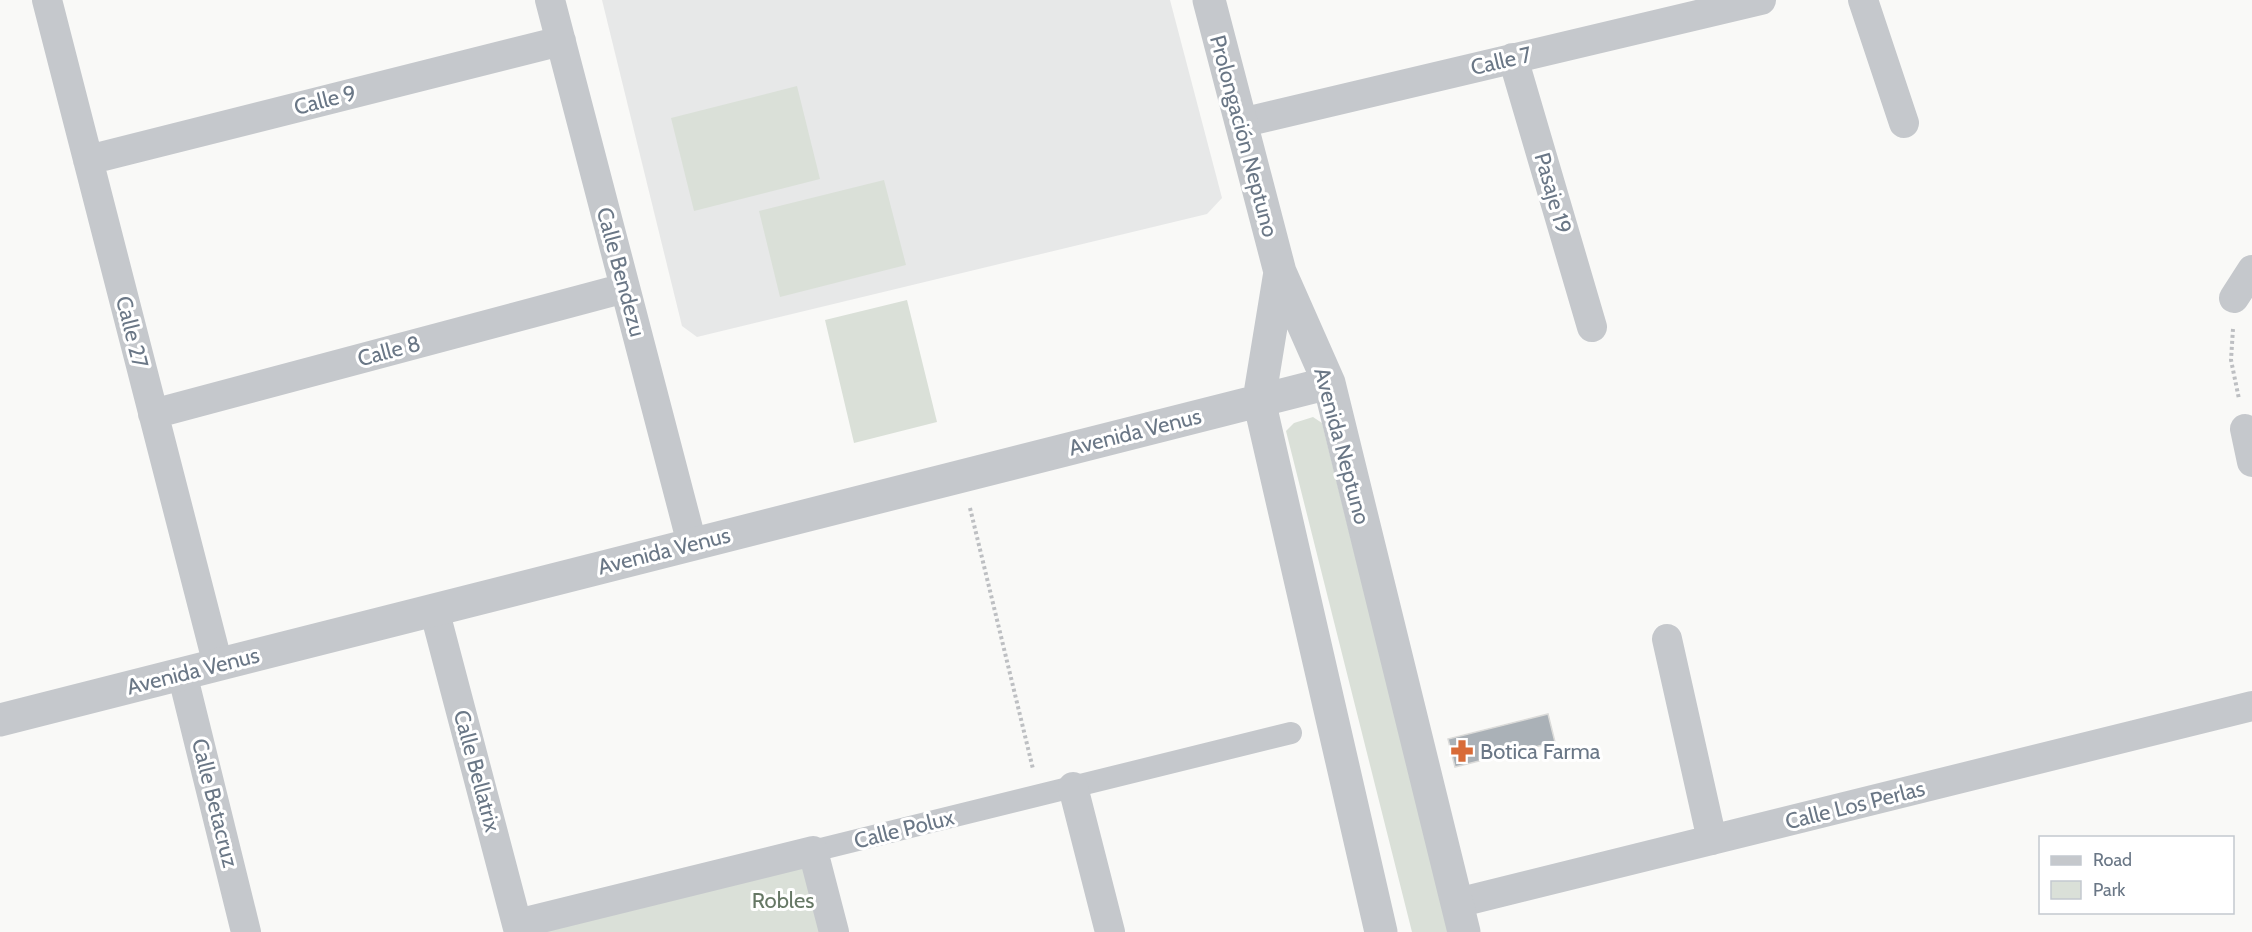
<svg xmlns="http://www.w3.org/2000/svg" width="2252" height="932" viewBox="0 0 2252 932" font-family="Cabin,sans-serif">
  <rect width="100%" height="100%" fill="#f9f9f7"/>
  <path fill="#e7e8e8" d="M602,0h568l52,198 -15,16 -510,123 -15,-11z"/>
  <path fill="#dae0d8" d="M797,86l23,93 -126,32 -23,-93z
    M884,180l22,85 -126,32 -21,-86z
    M907,300l30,122 -83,21 -29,-123z
    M1313,417l9,6 127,509h-37l-126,-501 8,-8z
    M808,861l18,71h-293z"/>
  <path fill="#aab1b7" stroke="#dbdbd9" stroke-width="1.5" d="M1548,714l7,28 -100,25 -7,-28z"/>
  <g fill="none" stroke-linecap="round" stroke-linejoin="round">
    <path stroke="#bdbfc2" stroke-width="4" stroke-dasharray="3 3" stroke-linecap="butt" d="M2233,329l-2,31 8,39
      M970,508l63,261"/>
    <path stroke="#c5c8cc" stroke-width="22" d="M813,851l478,-118"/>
    <path stroke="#c5c8cc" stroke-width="30" d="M47,0l171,665
      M550,0l142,544
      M1863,0l41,123
      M1513,58l79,269
      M1241,123l520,-123
      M88,160l473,-119
      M2234,298l18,-28
      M153,414l472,-126
      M2245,429l7,33
      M434,609l85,323
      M1667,639l45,201
      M182,673l64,259
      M1073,787l37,145
      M1457,903l795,-197
      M517,924l296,-73 21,81"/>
    <path stroke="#c5c8cc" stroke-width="33" d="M1209,0l71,272 49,111 135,549
      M1280,272l-21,128 122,532
      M0,720l1329,-337"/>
  </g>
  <defs>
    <g id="pharmacy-bare" transform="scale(1.8)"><path d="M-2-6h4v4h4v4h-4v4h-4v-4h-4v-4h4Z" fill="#d86b38" stroke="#fff" stroke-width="2.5" paint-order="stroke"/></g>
  </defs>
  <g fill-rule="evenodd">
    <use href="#pharmacy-bare" x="1462" y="751"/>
  </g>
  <g text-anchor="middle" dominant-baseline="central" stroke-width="6" stroke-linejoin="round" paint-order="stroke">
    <g font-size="22" fill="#6a7786" stroke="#fff">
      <text transform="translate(1501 61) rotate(-13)">Calle 7</text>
      <text transform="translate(325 100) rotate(-14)">Calle 9</text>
      <text transform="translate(1244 136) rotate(75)">Prolongación Neptuno</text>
      <text transform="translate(1553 193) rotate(74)">Pasaje 19</text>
      <text transform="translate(621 272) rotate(75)">Calle Bendezu</text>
      <text transform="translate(132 332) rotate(76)">Calle 27</text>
      <text transform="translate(389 351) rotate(-15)">Calle 8</text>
      <text transform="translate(1135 432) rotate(-14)">Avenida Venus</text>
      <text transform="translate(1342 446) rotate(75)">Avenida Neptuno</text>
      <text transform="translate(664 551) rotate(-14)">Avenida Venus</text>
      <text transform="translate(193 671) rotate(-14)">Avenida Venus</text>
      <text transform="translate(477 771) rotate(75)">Calle Bellatrix</text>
      <text transform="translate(215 803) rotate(76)">Calle Betacruz</text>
      <text transform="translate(1855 805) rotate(-14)">Calle Los Perlas</text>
      <text transform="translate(904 829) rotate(-14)">Calle Polux</text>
    </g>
    <g font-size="22" fill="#6a7786" stroke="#fff" text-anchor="start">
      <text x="1480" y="751">Botica Farma</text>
    </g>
    <g font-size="22" fill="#667865" stroke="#fff">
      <text x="783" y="900">Robles</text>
    </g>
  </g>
  <rect x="2039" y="836" width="195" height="78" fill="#ffffff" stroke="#c3c9cf" stroke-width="1.5"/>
  <rect x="2051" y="856" width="30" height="9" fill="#c5c8cc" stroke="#c3c9cf" stroke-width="1.5"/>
  <text x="2093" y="866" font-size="18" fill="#6a7786">Road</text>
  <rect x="2051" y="881" width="30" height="18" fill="#dae0d8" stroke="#c3c9cf" stroke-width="1.5"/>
  <text x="2093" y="896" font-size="18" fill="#6a7786">Park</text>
</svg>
